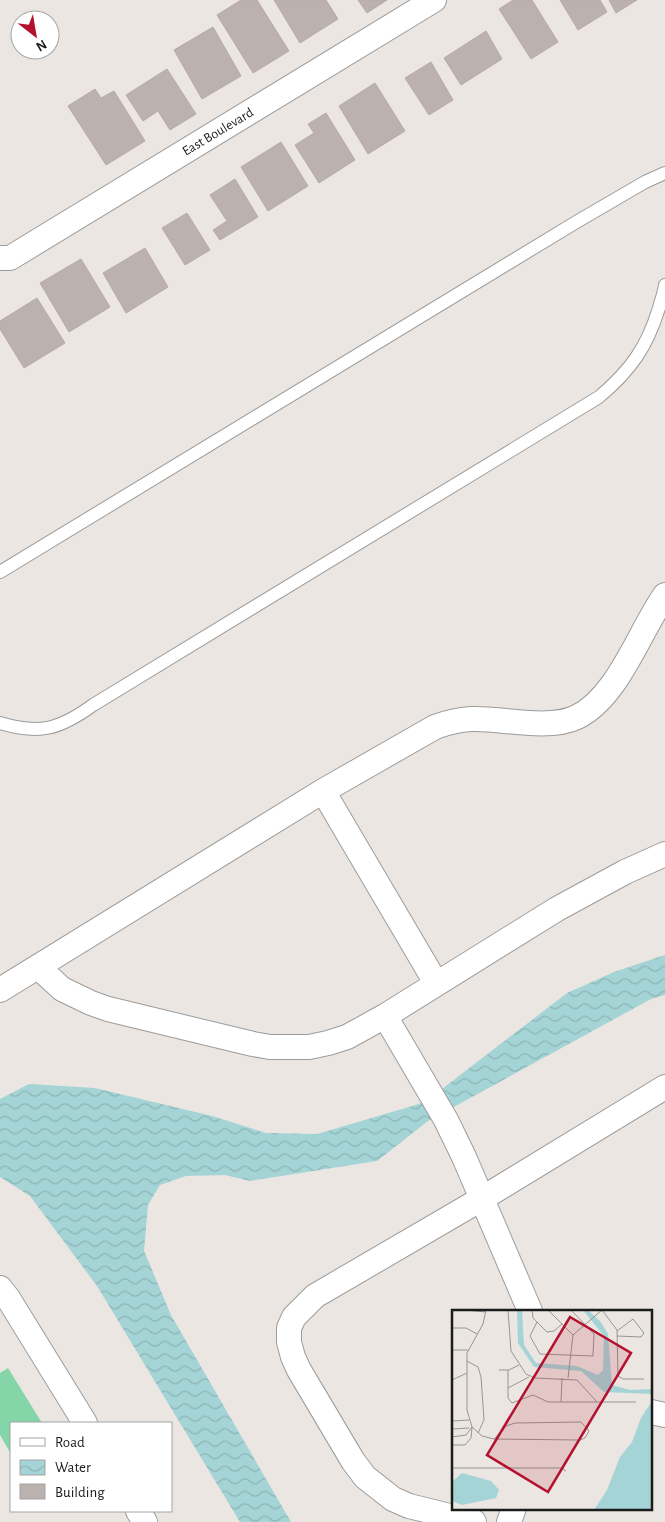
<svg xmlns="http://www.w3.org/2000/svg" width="665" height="1522" viewBox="0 0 665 1522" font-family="'Alegreya Sans',sans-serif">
  <defs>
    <pattern id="water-waves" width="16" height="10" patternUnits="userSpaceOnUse" patternTransform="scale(1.25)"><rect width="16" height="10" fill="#a4d4d6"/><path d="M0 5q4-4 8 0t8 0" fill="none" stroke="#8db5b7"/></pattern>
  </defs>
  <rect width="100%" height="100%" fill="#ebe6e1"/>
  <path fill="#84d5a7" d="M8,1368l34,55h-31v31l-11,-19v-62z"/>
  <path fill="url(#water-waves)" d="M665,955v40l-14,4 -223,122 -51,40 -127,20 -25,-6 -39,1 -26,9 -12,20 -4,46 27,64 120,207h-51l-143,-236 -67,-90 -30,-19v-78l29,-15 66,4 117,28 54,17 51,1 102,-30 23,-15 125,-96 47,-21z"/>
  <path fill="#bbb1ae" stroke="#bbaaa5" d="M241,0h16l32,51 -36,22 -36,-58z
    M274,0h52l12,19 -38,24z
    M358,0h29l-20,13z
    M513,0h19l26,42 -27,17 -32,-50z
    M560,0h40l7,12 -29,18z
    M609,0h28l-21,13z
    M213,27l28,49 -39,23 -28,-49z
    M486,31l16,28 -41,26 -17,-27z
    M431,62l22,38 -24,15 -24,-37z
    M167,69l29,45 -26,16 -12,-19 -15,10 -17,-26z
    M375,83l30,48 -37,23 -29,-48z
    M95,89l6,9 13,-7 31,50 -39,24 -38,-59z
    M326,113l29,47 -36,23 -24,-38 19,-12 -6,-9z
    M281,142l27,44 -40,25 -27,-44z
    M235,179l23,38 -38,23 -7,-10 14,-9 -17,-26z
    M187,213l23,37 -25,15 -23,-37z
    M145,248l23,39 -42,26 -23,-40z
    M81,259l29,48 -41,25 -29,-49z
    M37,298l28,45 -41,25 -24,-39v-8z"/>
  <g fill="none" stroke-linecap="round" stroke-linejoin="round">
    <g stroke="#9c9c9c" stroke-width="14">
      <path id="lane" d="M0,572l578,-351 67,-39 20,-9
        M0,723c40,12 60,6 93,-18l506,-308c32,-27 48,-50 60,-89 2,-8 5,-15 6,-23"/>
    </g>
    <g stroke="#9c9c9c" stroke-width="26">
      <path id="street" d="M0,258h10l424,-258
        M323,791l113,192
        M38,967l24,22 29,14 17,6 145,35 17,3h39l19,-4 19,-6 38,-21 172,-107 68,-37 40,-18
        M0,990l323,-199 112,-64c38,-14 55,-6 94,-4 15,1 34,1 48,-6 41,-20 62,-85 88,-122
        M385,1016l61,104 18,37 66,154
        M0,1288l8,10 77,125
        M651,1412l14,3
        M138,1511l7,11
        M474,1522l-65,-16 -16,-7 -28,-22 -12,-16 -54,-91 -6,-13 -4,-15v-14l5,-11 21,-21 168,-98 182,-111
        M509,1522l5,-14"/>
    </g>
    <use href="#lane" stroke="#fff" stroke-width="12"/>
    <use href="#street" stroke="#fff" stroke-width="24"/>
  </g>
  <g text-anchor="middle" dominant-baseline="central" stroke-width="4.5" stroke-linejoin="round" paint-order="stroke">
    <g font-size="14" fill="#1b1b1b" stroke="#fff">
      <text transform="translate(218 132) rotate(-31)">East Boulevard</text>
    </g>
  </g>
  <g transform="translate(452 1310)">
    <rect width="200" height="200" fill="#ebe6e1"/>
    <path d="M65,0h5l2,35 12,18 41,3 21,9 5,-5 1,-34 -21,-26h5l12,11 8,13 4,51 18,5 22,-1v5l-48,-2 -23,-21 -47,-4 -16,-24zM200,91v109h-58l13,-20 13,-33 12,-15 9,-24zM10,163l29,8 8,9 -3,8 -34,7 -10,-4v-19z" fill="#a4d4d6"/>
    <path fill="none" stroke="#989592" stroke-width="1" d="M14,0l20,2M56,0l3,41 15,23 9,4 42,2 20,22M80,0l1,8 14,14 7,-1 8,-7M96,0l25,25M150,0l15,20 1,46 5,3h21M85,12l-7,14 10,18 53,2 1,-22 -23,-24M0,18h14l11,6M165,21l16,-12 11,14 -3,4 -24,-1M0,40h16M15,51l11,6 3,10 3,43 -6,13M47,60h10l10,-5M56,60v28l4,5 21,-8 15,7h88M116,68l5,-43 29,-25M0,70l15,-7M56,78l21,-11M109,92l1,-24M0,111l17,-1M20,117l10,9 12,3 12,-13 9,-3 66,-1 8,9 -4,7 -5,2 -86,-1M0,119l17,-1M0,127l14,-2 6,-8M0,135h13l6,-7 1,-11 -5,-17v-57l16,-29 3,-14M0,158h109l5,3"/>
    <path fill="#b4112f" fill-opacity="0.15" stroke="#b4112f" stroke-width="2.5" d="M118,7l61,36 -83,139 -61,-37z"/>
    <rect width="200" height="200" fill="none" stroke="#1b1b1b" stroke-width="2.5"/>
  </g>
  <rect x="10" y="1422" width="162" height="90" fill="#ffffff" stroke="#a4a4a4"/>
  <rect x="20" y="1438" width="25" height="8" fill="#ffffff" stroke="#a4a4a4"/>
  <text x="55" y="1447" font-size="15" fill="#1b1b1b">Road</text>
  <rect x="20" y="1460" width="25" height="15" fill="url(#water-waves)" stroke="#a4a4a4"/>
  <text x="55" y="1472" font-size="15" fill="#1b1b1b">Water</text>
  <rect x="20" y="1484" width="25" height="15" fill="#bbb1ae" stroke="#a4a4a4"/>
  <text x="55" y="1497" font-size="15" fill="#1b1b1b">Building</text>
  <g transform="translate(35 35) rotate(149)"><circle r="24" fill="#ffffff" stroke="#a4a4a4"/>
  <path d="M0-4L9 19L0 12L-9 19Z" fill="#b4112f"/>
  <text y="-8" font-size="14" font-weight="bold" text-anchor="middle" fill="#1b1b1b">N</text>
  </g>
</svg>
